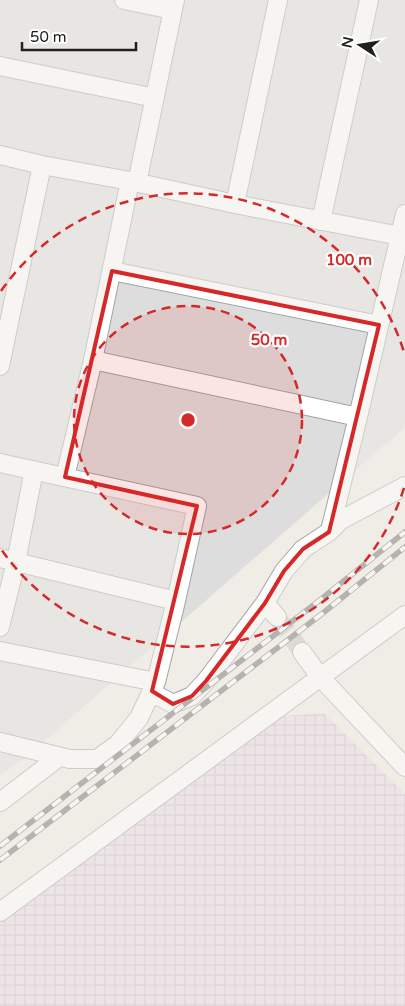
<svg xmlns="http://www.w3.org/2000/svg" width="405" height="1006" viewBox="0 0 405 1006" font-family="'Varela Round',sans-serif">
  <defs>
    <pattern id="industrial-grid" width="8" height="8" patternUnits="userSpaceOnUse" patternTransform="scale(1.25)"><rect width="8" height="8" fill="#e9d9e7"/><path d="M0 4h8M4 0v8" fill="none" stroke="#c8bac6"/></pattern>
  </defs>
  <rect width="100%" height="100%" fill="#f0ede7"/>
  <path fill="#dedddd" d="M0,0h405v427l-379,330 -26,19z"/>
  <path fill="url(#industrial-grid)" d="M324,713l81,81v212h-405v-88l229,-175 55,-27z"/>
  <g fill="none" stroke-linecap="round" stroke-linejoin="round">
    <path stroke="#c6c4bf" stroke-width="18" stroke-dasharray="18 9" stroke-linecap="butt" d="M277,617l25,35"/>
    <g stroke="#a4a4a4" stroke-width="20">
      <path id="street" d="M124,0l49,10
        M0,66l155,32
        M0,155l42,10 88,16 105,23 170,33
        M137,183l38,-183
        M235,204l43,-204
        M321,221l48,-221
        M112,271l267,54
        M93,360l265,57
        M0,366l42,-201
        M0,463l197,43 -21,95 -20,81 -17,36 -21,26 -21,15h-27l-70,-17
        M65,477l28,-117 37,-179
        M330,531l28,-114 47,-203
        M0,558l176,43
        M265,603l12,14
        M0,627l16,-65 18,-92
        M0,651l156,31
        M302,652l18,25 85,90
        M152,691l8,6 13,7 19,-8 14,-15 59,-78 19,-32 19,-22 26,-17 12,-12 64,-34
        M0,802l59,-45
        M0,912l405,-297"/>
    </g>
    <use href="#street" stroke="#fff" stroke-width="18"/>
    <g stroke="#6e6e6e" stroke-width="5.5">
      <path id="rail" d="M0,846l320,-246 85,-68
        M0,860l323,-247 82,-66"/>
    </g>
    <use href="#rail" stroke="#fff" stroke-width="4" stroke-dasharray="11" stroke-linecap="butt"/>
  </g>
  <path d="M0 0H405V1006H0ZM112,271l267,54 -50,207 -26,17 -19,22 -19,32 -59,78 -14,15 -19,8 -21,-13 45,-185 -132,-29z" fill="#f0ede7" fill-opacity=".55" fill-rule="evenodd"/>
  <path fill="none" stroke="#d62828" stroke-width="4" stroke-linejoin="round" d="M112,271l267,54 -50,207 -26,17 -19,22 -19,32 -59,78 -14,15 -19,8 -21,-13 45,-185 -132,-29z"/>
  <circle cx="188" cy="420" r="114" fill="#d62828" fill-opacity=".12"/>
  <g fill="none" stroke="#d62828" stroke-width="2.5" stroke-dasharray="9 6">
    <circle cx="188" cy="420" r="114"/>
    <path d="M404 488A227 227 0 0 1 1 549M1 291A227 227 0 0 1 404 352"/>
  </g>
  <circle cx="188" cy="420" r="8" fill="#d62828" stroke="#fff" stroke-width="2.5"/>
  <g font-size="15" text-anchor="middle" font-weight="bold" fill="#d62828" stroke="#fff" stroke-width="4.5" stroke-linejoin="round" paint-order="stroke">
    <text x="349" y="265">100 m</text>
    <text x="269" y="345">50 m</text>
  </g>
  <g transform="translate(360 45) rotate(282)" stroke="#ffffff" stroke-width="4" paint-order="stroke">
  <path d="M0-4L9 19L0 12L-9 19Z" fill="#202020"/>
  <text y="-8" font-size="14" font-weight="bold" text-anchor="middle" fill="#202020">N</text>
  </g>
  <path d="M22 42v8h114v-8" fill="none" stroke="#202020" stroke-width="2.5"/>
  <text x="30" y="42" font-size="15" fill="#202020" stroke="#ffffff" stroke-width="4" paint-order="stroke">50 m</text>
</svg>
